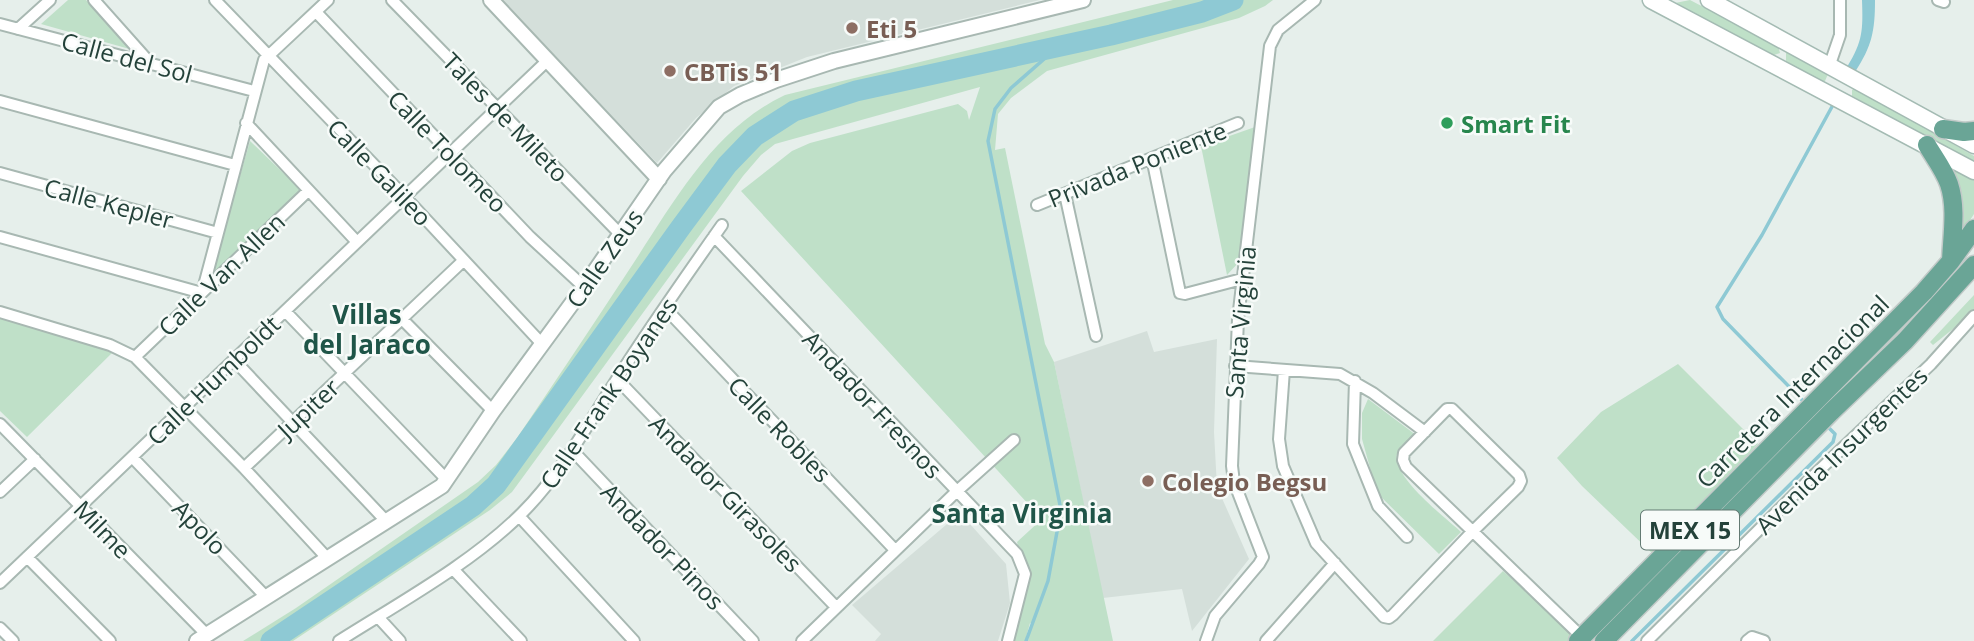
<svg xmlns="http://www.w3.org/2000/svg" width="1974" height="641" viewBox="0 0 1974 641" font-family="'Open Sans',sans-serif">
  <rect width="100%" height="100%" fill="#e6efeb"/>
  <path fill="#d4dfda" d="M502,0h538l-233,57 -73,29 -38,32 -39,45z
    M1147,331l7,21 63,-13 -3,93 3,55 32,72 -57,72 -10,-42 -79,9 -49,-236z
    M960,513l46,51 4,39 -12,38h-123l6,-7 -29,-29z"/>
  <path fill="#bfe0c8" d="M68,0h18l47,50 -92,-26z
    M1173,0h100l-8,6 -26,12 -192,53 -36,27 -13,16 -3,36 10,-2 40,196 9,18 59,279h-85l4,-17 -2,-1 -5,18h-18l15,-81 -5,-18 25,-23 -301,-328 51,-40 18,-8 148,-39 9,7 2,9 11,-33 -205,57 -14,11 -18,21 -231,316 -22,18 -197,131h-50l53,-33 182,-126 18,-17 21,-27c37,-55 74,-110 110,-165 44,-66 84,-143 158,-178z
    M1690,0l88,46 2,7 -9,3 -96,-53z
    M1786,53h6l36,21 -3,7 -4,1 -35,-21z
    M1855,88l119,68v6l-122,-66v-6z
    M1255,127l-6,63 -10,72 -12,13 -26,-129z
    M250,141l51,49 -90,87z
    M1956,169l18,11v34l-7,11h-5l-9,-53z
    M1974,295v17l-41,33 -3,-3z
    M0,318l114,33 -87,86 -27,-26z
    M1678,364l80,80 -104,111 -72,-69 -25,-28 44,-46z
    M1368,399l48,36c-7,5 -17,10 -19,19 -5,23 48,63 64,78l-22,22 -62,-61 -15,-54v-26z
    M1503,571l74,65 -4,5h-140z"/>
  <path fill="#8ec9d4" d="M1862,0h13c0,31 -3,46 -20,72l-8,-5c16,-26 16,-37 15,-67z"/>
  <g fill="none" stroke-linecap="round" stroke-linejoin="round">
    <path stroke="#8ec9d4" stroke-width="3.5" d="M1805,403l-82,-84 -6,-12 45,-72 72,-132
      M1026,641l22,-60 13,-71 -73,-369 7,-32 16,-21 48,-42
      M1632,641l201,-199 2,-8 -10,-10"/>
    <path stroke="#8ec9d4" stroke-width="21" d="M271,641l202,-135 23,-21 185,-258 46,-62 28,-29 39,-25 62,-20 255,-56 91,-23 31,-12"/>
    <g stroke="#a8b8b2" stroke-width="14">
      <path id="minor" d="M94,0l57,64
        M215,0l190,197 138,148
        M392,0l229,235
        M1938,0l6,2
        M316,12l214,225 54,50
        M0,24l254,67
        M18,29l32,-29
        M1829,67l11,-32v-35
        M0,101l235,64
        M246,123l111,119
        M1152,158l28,135 5,1 57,-15
        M0,173l218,60
        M1065,194l31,142
        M1037,205l201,-82
        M714,236l303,318 8,20 -17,67
        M0,237l202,56 62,-233 64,-60
        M665,308l230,242
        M285,311l162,169
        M0,312l110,33 25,12 109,111 84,91
        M402,319l91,92
        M135,357l173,-166
        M234,360l152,161
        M1235,366l105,8 33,19 52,39
        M1284,370l-5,69 4,27 33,77 68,74 5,1 4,-3 79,-83 46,-45 3,-6 -2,-6 -67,-66h-5l-43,44 -1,7 3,7 176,170
        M617,379l219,228
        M1355,381l-2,63 25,62 29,31
        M0,424l207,211
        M573,451l180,190
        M132,457l135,141
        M244,468l219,-207
        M0,492l35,-33
        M519,516l115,125
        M27,557l83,84
        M453,569l68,72
        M0,583l548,-523
        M378,617l22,24
        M0,628l13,13
        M339,641c60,-38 133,-78 183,-128 39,-39 65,-88 95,-134 33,-52 69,-103 105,-154
        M802,641l154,-149 58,-52
        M1206,641l9,-25 44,-52 4,-7 -29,-75 -2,-16 6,-147 32,-273 8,-16 37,-30
        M1266,641l69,-78
        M1647,641l164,-163 120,-114 43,-48
        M1747,641l5,-4 12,4"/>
    </g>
    <g stroke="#a8b8b2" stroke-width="18">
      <path id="tertiary" d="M491,0l168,179
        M197,641l245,-155 51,-75 91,-124 80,-116 55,-64 21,-12 36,-15 58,-19 249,-61"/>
    </g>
    <g stroke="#a4bbb3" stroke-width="19">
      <path id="secondary" d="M1651,0l323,171
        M1709,0l265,145"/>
    </g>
    <g stroke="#c2cac8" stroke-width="21">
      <path id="primary" d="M1943,129l21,3 10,-1
        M1927,145c7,12 17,25 22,39 8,24 3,51 2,77
        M1578,641l346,-349 27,-31 23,-32
        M1604,641l227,-229 74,-71 69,-76"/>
    </g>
    <use href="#minor" stroke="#fff" stroke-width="10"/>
    <use href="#tertiary" stroke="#fff" stroke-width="14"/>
    <use href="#secondary" stroke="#fff" stroke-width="16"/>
    <use href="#primary" stroke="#6aa596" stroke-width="18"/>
  </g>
  <g fill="#8d6e63" stroke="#f7fbf9" stroke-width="2.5">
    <circle cx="852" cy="28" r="7"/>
    <circle cx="670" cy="71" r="7"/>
    <circle cx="1148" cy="481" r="7"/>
  </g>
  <circle fill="#2e9e5b" stroke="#f7fbf9" stroke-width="2.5" cx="1447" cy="123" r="7"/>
  <g text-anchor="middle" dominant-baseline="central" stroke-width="5" stroke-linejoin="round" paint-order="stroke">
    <rect fill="#f7fbf9" stroke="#637a73" stroke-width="2" x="1641" y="510.5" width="98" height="39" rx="5"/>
    <g font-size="23" font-weight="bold" fill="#24423a">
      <text x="1690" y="530">MEX 15</text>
    </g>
    <g font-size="24" font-weight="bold" fill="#785e54" stroke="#f7fbf9" text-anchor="start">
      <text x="866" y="28">Eti 5</text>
      <text x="684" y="71">CBTis 51</text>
      <text x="1162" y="481">Colegio Begsu</text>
    </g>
    <g font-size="24" fill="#24423a" stroke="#f7fbf9">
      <text transform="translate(127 57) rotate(15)">Calle del Sol</text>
      <text transform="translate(506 117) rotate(46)">Tales de Mileto</text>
      <text transform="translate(448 151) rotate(46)">Calle Tolomeo</text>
      <text transform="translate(1137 164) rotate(-22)">Privada Poniente</text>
      <text transform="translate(380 172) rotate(46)">Calle Galileo</text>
      <text transform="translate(109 203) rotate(15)">Calle Kepler</text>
      <text transform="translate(604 258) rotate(-55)">Calle Zeus</text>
      <text transform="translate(221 274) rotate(-44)">Calle Van Allen</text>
      <text transform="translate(1240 322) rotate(-85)">Santa Virginia</text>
      <text transform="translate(213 380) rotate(-44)">Calle Humboldt</text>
      <text transform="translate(1792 391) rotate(-45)">Carretera Internacional</text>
      <text transform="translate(608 393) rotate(-56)">Calle Frank Boyanes</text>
      <text transform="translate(873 404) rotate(47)">Andador Fresnos</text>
      <text transform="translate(308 408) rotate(-43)">Jupiter</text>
      <text transform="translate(780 429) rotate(46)">Calle Robles</text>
      <text transform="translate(1841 450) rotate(-44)">Avenida Insurgentes</text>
      <text transform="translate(726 493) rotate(46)">Andador Girasoles</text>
      <text transform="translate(200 527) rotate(46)">Apolo</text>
      <text transform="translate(103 529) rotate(46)">Milme</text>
      <text transform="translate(663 546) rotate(46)">Andador Pinos</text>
    </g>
    <g font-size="24" font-weight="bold" fill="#27864d" stroke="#f7fbf9" text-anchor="start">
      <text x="1461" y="123">Smart Fit</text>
    </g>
    <g font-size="26" font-weight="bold" fill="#1f5548" stroke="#f7fbf9">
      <text x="367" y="314">Villas<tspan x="367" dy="30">del Jaraco</tspan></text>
      <text x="1022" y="513">Santa Virginia</text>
    </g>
  </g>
</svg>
